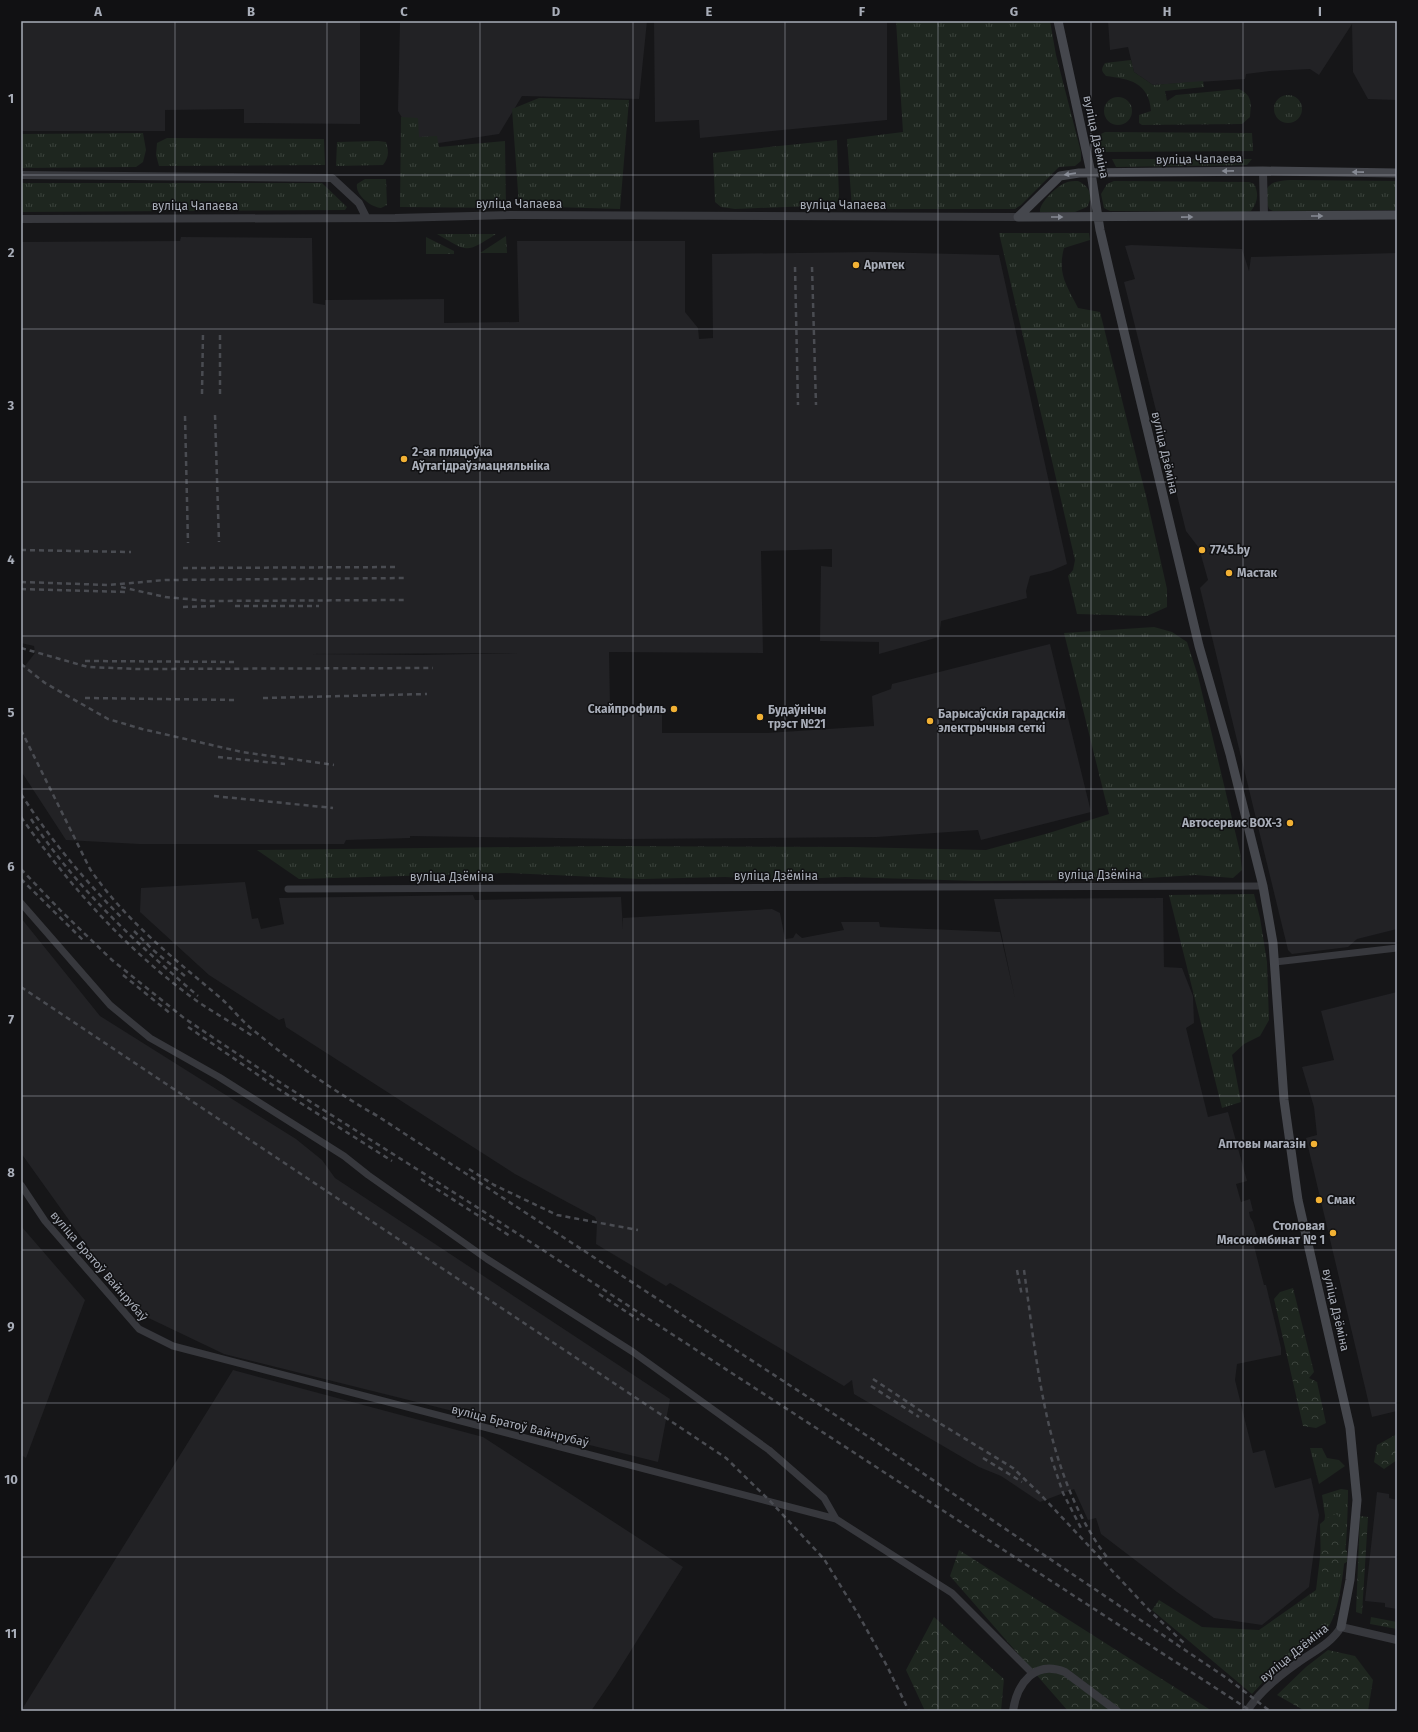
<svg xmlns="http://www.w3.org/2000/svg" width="1418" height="1732" viewBox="0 0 1418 1732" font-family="'Fira Sans',sans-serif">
  <defs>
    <pattern id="grass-tufts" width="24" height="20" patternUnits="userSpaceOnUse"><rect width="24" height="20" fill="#1e261f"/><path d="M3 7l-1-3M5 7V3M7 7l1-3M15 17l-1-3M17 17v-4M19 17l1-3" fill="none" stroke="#3c433d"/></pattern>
    <pattern id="forest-crowns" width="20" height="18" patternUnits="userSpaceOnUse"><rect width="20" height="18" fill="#1e261f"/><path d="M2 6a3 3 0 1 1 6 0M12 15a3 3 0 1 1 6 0" fill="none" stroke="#3c433d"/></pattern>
  </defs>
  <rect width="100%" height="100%" fill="#161618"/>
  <path fill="#222225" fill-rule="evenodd" d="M21,21h339v103l-116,-1v-14l-79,1v21h-144z
    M400,21h247l-8,78 -117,-3 -23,38 -80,12 -21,-35z
    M654,21h233v99l-187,18 -1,-18 -44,2z
    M1108,21h289v79l-29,-1 -15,-27 -1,-48 -33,51 -9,-6 -40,2 -24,3 -1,5 -92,6 -19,-13 -6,-25 -18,3z
    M181,237l131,1 1,65 12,2v-5l119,-1v24l75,-1 -2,-81h168v71l13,16 1,11 14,-1 -1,-84 160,-2 127,3 68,309 -16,7 -21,5 -4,15 1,7 -86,23 -2,16 -60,17v-12l-59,-1 1,-75 11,1v-18l-71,2 2,102 -154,-1 1,55 52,-1v27h105l107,-7 -2,-30 19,-7 1,-5 158,-40 41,168 -110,28 -3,-10 -101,7 -253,2 -214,-3v2l-64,2 -2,4h-205l-73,-4 -45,-69v-100l14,-18 -1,-7 -13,-3v-401l159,-1zM518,653l-97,2 -112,-1z
    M1131,245l111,4 7,22 2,-14 146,-4v676l-40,10 -9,8 -56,7 -4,-4 -88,-362 8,-8 -9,-32 -13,-17 -62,-249 11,-3 -10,-33z
    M245,882l7,37 6,-1 3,11 23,-5 -5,-26 194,-3 2,5 146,-3 2,32v-11l149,-9 8,4 5,26 8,-1 3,-5 6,5 42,-8 -3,-8h38l1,5 120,5 15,66 -21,-99 169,-1 1,69 18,1 11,28 1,27 -8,5 22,89 20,-5 19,69 -11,3 5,18 9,-3 3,12 -4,1 1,5 3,5 6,22 -5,2 10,39h2l15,63v7l-44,9 -2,16 18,73 12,-3 10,38 36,-10 8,37 -10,72 -47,38 -48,-7 -37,-26 -76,-58 -5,-16 -8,2 -14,-31 -34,13 -39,-26 -22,-9 -125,-73 -2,-14 -8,6 -174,-103 -4,3 -70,-42 1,-22 -2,-5 -80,-43 -229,-147 -2,-9 -5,2 -70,-45 -69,-63 1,-24z
    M21,918l79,98 196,123 26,21 13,18 335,221 -12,63 -434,-108 -90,-43 -113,-158z
    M1397,992v419l-25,6 -66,-279 11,-3 -3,-28 -12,-40 32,-7 -13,-49z
    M21,1226l64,74 -59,158 -5,-3z
    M233,1370l250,67 200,130 -68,109 -24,35h-570z
    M1377,1492l12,2v4l8,2v109l-12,-2v-4l-20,-2z"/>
  <path fill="url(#grass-tufts)" d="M896,21h154l6,34 25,97v9l-6,5 -16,1 -38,38 -6,4h-163l-5,-70 56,-7z
    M1131,60l3,12 19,13 50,-4 1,6 -39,4 2,10 9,-6 63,-6c14,7 12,14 11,28l-8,7 -100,1 -3,-2v-8l12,-4c-2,-29 -22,-32 -45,-35 -5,-5 -5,-7 -1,-13z
    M1274 109a14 14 0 1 1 28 0a14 14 0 1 1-28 0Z
    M1104 111a14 14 0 1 1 28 0a14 14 0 1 1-28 0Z
    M539,98l90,2 -9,109 -101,-3 -7,-97z
    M401,117l17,1 1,19 18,-1 2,11 66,-6 1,67 -106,-1z
    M1105,132l147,1 1,18 -150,1 -5,-2 -2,-9 3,-6z
    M143,133l3,17 -3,12 -7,5 -115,1v-34z
    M167,138l157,1 1,26 -166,1 -3,-11 1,-12z
    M837,140l2,57 -3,8 -101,4 -14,-2 -6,-5 -2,-49z
    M378,141l8,1c3,10 3,15 -3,23l-47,1 1,-24z
    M1112,159h140l-5,6 -131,2z
    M365,179h21l1,26 -6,3c-10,-1 -26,-13 -24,-24z
    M1290,180l107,1v29l-124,1 -4,-2c-9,-23 1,-28 21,-29z
    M1078,181c11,5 16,14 9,26l-12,5h-35c-1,-9 16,-25 25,-29 4,-2 9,-2 13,-2z
    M1114,181l135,1 5,2c5,9 4,18 -3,27l-6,1 -135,-1 -6,-3 -3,-14 6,-10z
    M21,183h301l25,24 -2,3 -324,2z
    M999,233h90l1,7 -26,8c-7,26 3,38 14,60l22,4 47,188 20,89v18l-20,9 -70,-2 -9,-38 5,-6 2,-10z
    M437,234h59c-31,20 -28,18 -59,0z
    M506,236l1,17h-27z
    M426,237l28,14v3h-28z
    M1154,627l18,5 15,10 11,34 42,176 2,18 -9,8 -38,-3 -78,5 -140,1 -132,-4 -70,3 -50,-3 -83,2 -135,-6 -208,6 -42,-29 351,-4 243,1 135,3 63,-17 60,-19 -45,-181z
    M1254,894l6,24 7,44 2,58 -9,16 -16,8 -12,11 9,47 -19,6 -53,-213z
    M1310,1448h12l5,10 12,2 6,6 -26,18z
    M1341,1489l7,1c0,29 -3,121 -22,140 -7,7 -17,12 -25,18 -18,14 -34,29 -49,46l-100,-84 7,-10 43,27 57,3 57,-40 9,-74 -3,-21z"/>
  <path fill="url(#forest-crowns)" d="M1293,1288l21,84 -5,6 8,4 9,41 -10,5 -13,-2 -29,-127 6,-7z
    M1397,1434v26l-13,9 -10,-7 3,-17z
    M1336,1514c9,7 10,23 6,33l5,4v11l-6,3 -4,8h-4l-7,4 -5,-8 -1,-45 7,-6z
    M1360,1516l8,1 -6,97 -6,-2z
    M959,1550l253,161h-144l-118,-135z
    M934,1617l70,62 -3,32h-76l-19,-41z
    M1371,1617l26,5v7l-27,-5z
    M1328,1650l27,6 18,24 -5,31h-63l-28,-16 29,-28z"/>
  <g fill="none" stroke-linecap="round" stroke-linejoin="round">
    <path stroke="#37383d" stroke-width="7" d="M288,889l975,-3
      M21,903l89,102 40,33 69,39 125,79 24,19 119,84 146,93 136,98 55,48 12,21
      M1275,962l122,-14
      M21,1185l24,36 94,108 34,17 663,173 116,74 81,81"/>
    <path stroke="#37383d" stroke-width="8" d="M1263,171l1,45
      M21,175l311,3 27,25 7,14
      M21,219l374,-1 117,-3 506,2
      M1013,1711c4,-28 22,-51 52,-39l52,39
      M1247,1711c12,-18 32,-35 49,-47 16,-12 35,-20 45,-37l56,13"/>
    <path stroke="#45474d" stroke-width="9" d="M1058,21l33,152 9,57 10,43 89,373 31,108 33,132 10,57 11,157 14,100 52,228 7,72 -7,80 -9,47
      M1018,217l42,-41 19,-3 184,-2 134,2
      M1018,217l379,-2"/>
    <path stroke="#4a4c52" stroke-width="2.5" stroke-dasharray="5 4" stroke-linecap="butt" d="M795,267l3,138
      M812,267l4,138
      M202,394l1,-61
      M220,394v-61
      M215,415l4,127
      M185,416l3,127
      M21,550l110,2
      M183,568l216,-1
      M21,582l87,3 57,-5 241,-2
      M121,587l44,10 43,4 196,-1
      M21,589l108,3
      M235,606h84
      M183,607l34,-1
      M21,648l67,19 50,2 295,-1
      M85,661l152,1
      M21,664l24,19 63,36 34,10 100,23 92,13
      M85,698l152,2
      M263,698l164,-4
      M21,730l69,139c34,50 81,87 127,126 13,10 22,24 35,34 39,33 81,61 125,87
      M218,757l67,7
      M21,794c29,45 63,86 101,124
      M214,796l119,12
      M21,817c48,68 102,129 169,179 20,15 43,27 64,41
      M31,819c45,69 105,124 167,177
      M21,869l40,42 51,49 72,58 100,67 188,119 779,507
      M21,879l63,62
      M134,931l19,19 32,26
      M123,975l48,39
      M21,987l705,471 45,44 53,57 34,55 29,52 22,45
      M188,1027l89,61 115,73
      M373,1113l499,326 356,240 42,32
      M469,1169l25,16 63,30 81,15
      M421,1179l89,57
      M1017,1270l5,26
      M1024,1270c14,100 22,208 85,290
      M599,1294l40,26
      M873,1379l63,42 77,47 27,26 110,117 34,32
      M871,1386l48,31
      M1051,1457l12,36 19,37
      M983,1458l39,24"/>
  </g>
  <defs><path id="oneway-solid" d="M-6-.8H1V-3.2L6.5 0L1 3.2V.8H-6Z"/></defs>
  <g fill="#858993">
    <use href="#oneway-solid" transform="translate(1228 171) rotate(179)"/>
    <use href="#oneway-solid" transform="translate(1358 172) rotate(-179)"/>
    <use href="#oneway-solid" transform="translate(1070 174) rotate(172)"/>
    <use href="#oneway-solid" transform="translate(1317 216)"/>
    <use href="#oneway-solid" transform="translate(1057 217)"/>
    <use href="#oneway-solid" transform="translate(1187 217) rotate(-1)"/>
  </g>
  <path fill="none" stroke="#a8adb8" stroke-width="1" stroke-opacity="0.55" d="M175,21v1690M327,21v1690M480,21v1690M633,21v1690M785,21v1690M938,21v1690M1091,21v1690M1243,21v1690M21,175h1376M21,329h1376M21,482h1376M21,636h1376M21,789h1376M21,943h1376M21,1096h1376M21,1250h1376M21,1403h1376M21,1557h1376"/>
  <g fill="#f2b134" stroke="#111113" stroke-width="1.5">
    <circle cx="856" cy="265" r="4"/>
    <circle cx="404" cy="459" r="4"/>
    <circle cx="1202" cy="550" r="4"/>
    <circle cx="1229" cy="573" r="4"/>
    <circle cx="674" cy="709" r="4"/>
    <circle cx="760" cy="717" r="4"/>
    <circle cx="930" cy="721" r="4"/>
    <circle cx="1290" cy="823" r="4"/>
    <circle cx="1314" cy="1144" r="4"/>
    <circle cx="1319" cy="1200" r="4"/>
    <circle cx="1333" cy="1233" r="4"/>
  </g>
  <g text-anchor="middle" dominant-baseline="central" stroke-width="3" stroke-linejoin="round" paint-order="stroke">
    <g font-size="12" fill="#a8adb8" stroke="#111113">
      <text transform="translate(1096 137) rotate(78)">вуліца Дзёміна</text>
      <text transform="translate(1199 159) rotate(-1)">вуліца Чапаева</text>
      <text x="519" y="204">вуліца Чапаева</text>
      <text x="843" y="205">вуліца Чапаева</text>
      <text x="195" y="206">вуліца Чапаева</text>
      <text transform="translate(1165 453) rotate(77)">вуліца Дзёміна</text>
      <text x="1100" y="875">вуліца Дзёміна</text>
      <text x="776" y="876">вуліца Дзёміна</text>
      <text x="452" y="877">вуліца Дзёміна</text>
      <text transform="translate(99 1266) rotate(49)">вуліца Братоў Вайнрубаў</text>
      <text transform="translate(1336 1310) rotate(77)">вуліца Дзёміна</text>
      <text transform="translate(520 1426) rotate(14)">вуліца Братоў Вайнрубаў</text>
      <text transform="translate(1294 1653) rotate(-39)">вуліца Дзёміна</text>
    </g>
    <g font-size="12" font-weight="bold" fill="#a8adb8" stroke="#111113" text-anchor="start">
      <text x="864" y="265">Армтек</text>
      <text x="412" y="452">2-ая пляцоўка<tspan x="412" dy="14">Аўтагідраўзмацняльніка</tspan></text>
      <text x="1210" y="550">7745.by</text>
      <text x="1237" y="573">Мастак</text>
      <text x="666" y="709" text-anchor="end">Скайпрофиль</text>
      <text x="768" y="710">Будаўнічы<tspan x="768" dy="14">трэст №21</tspan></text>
      <text x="938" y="714">Барысаўскія гарадскія<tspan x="938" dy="14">электрычныя сеткі</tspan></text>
      <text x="1282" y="823" text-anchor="end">Автосервис BOX-3</text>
      <text x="1306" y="1144" text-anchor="end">Аптовы магазін</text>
      <text x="1327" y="1200">Смак</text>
      <text x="1325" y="1226" text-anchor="end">Столовая<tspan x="1325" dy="14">Мясокомбинат № 1</tspan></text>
    </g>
  </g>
  <rect width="1418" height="1732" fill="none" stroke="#111113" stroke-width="44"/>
  <rect x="22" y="22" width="1374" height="1688" fill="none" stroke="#a8adb8" stroke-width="1.5"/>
  <g font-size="13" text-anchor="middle" font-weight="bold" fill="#a8adb8">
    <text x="98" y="16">A</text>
    <text x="251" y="16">B</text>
    <text x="404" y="16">C</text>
    <text x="556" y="16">D</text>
    <text x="709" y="16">E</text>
    <text x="862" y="16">F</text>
    <text x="1014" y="16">G</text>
    <text x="1167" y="16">H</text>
    <text x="1320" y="16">I</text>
    <text x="11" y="103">1</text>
    <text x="11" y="257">2</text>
    <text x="11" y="410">3</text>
    <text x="11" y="564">4</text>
    <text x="11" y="717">5</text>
    <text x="11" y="871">6</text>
    <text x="11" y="1024">7</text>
    <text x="11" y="1177">8</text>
    <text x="11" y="1331">9</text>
    <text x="11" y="1484">10</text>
    <text x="11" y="1638">11</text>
  </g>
</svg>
